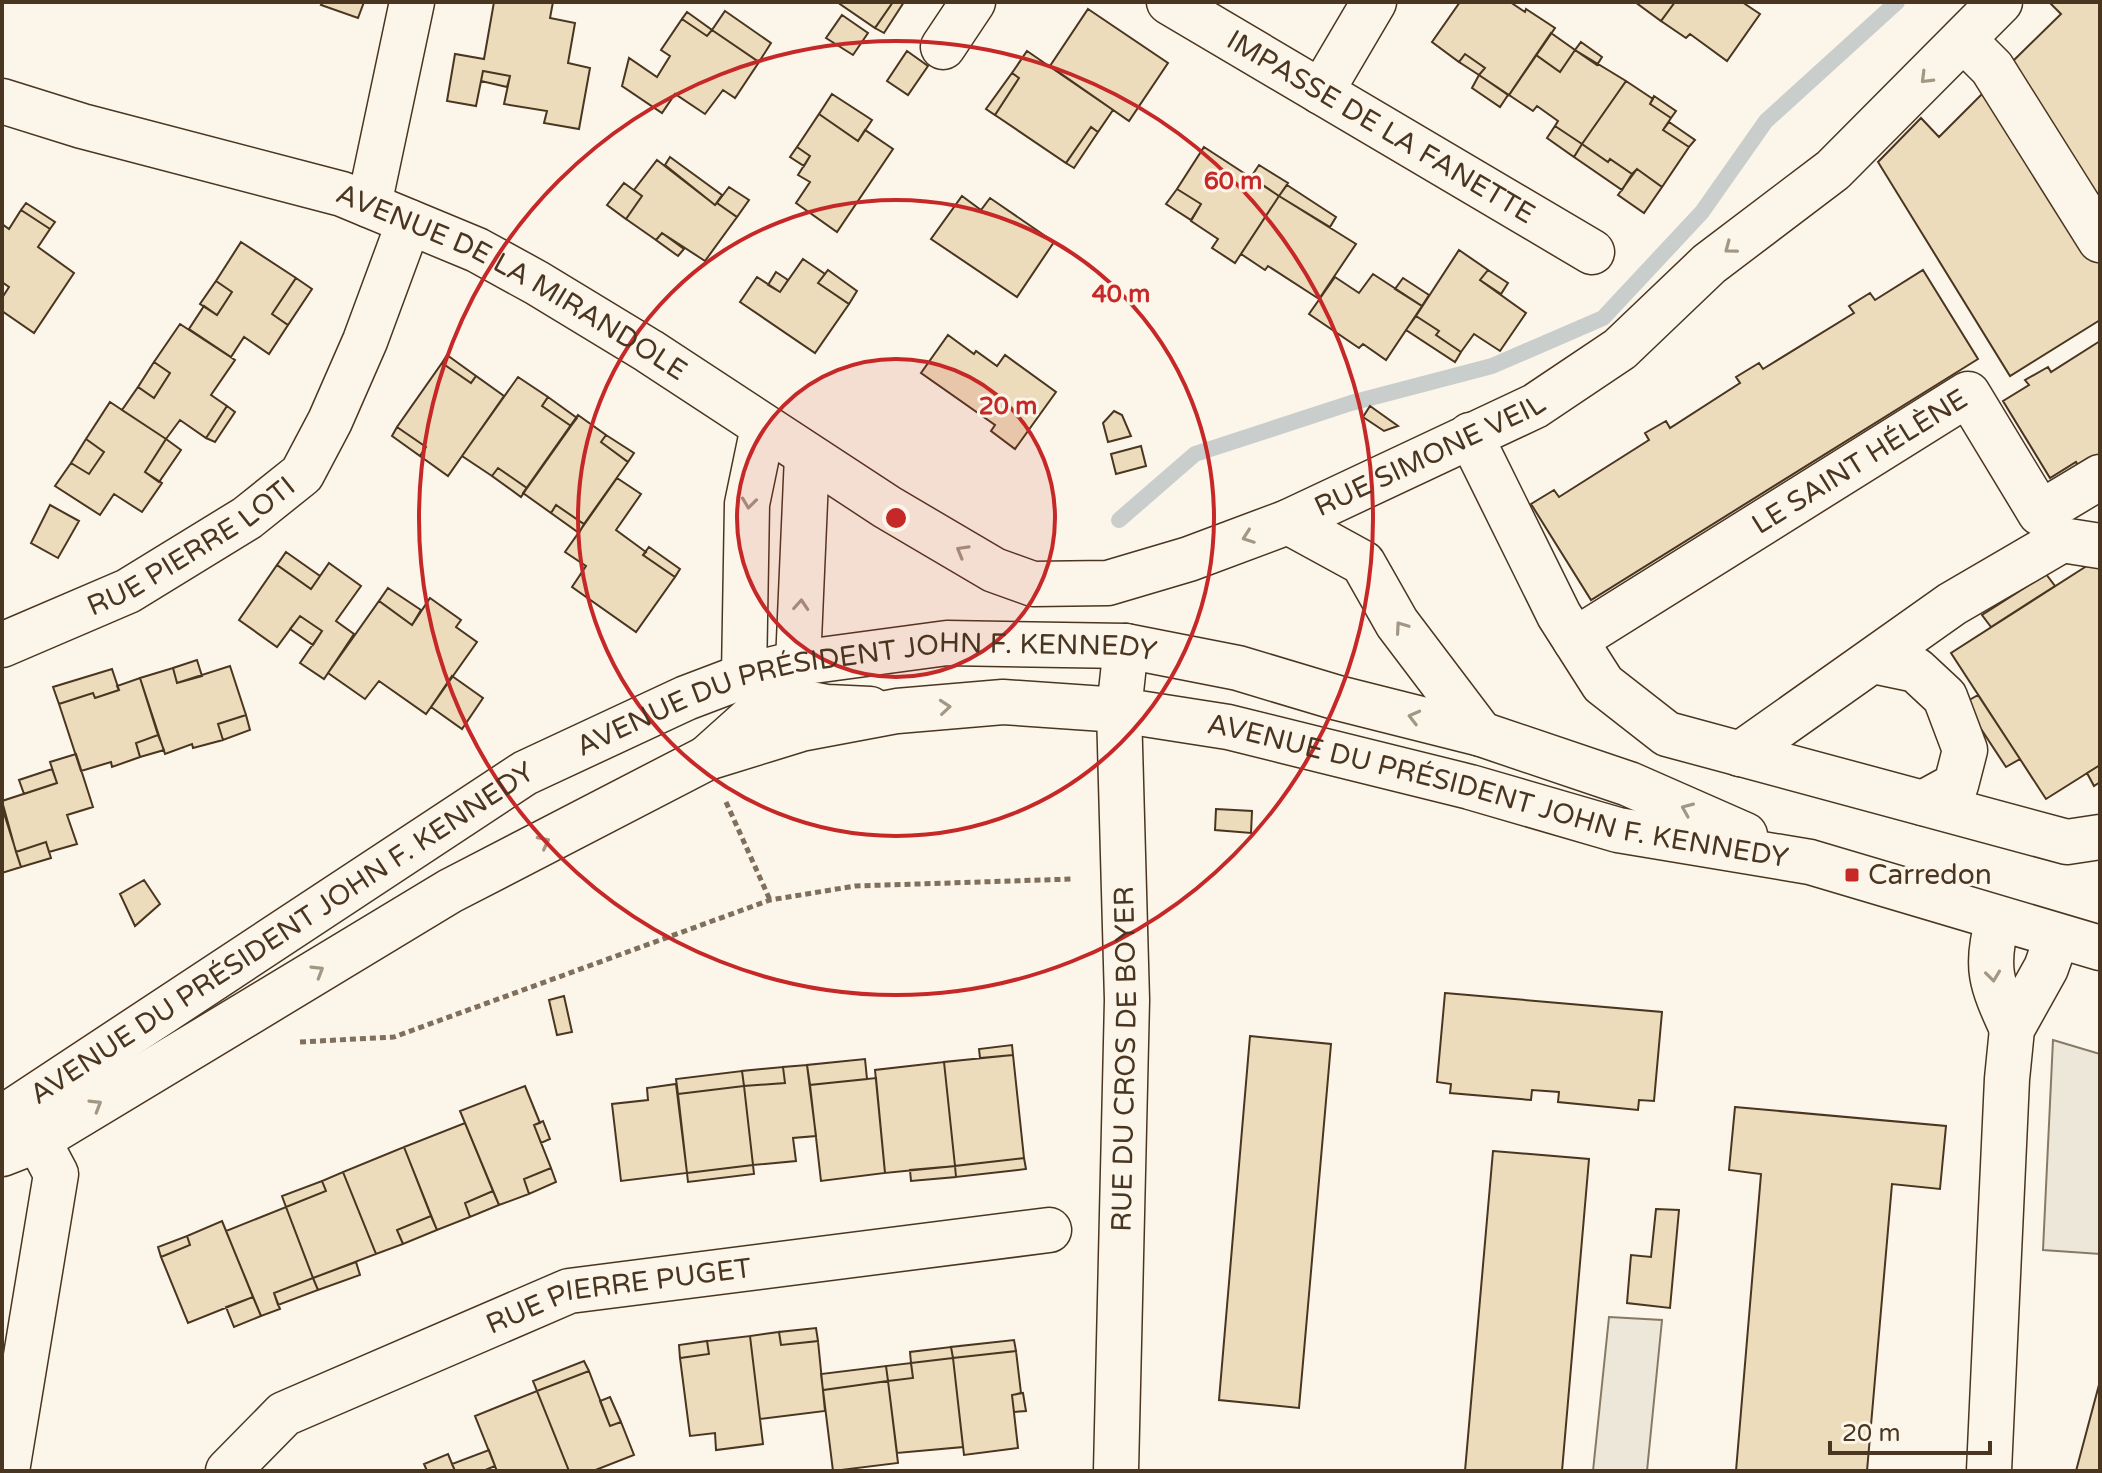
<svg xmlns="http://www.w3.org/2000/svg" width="2102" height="1473" viewBox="0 0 2102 1473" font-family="'Varela Round',sans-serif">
  <rect width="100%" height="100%" fill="#fbf6e9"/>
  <path fill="#ede7d9" stroke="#887966" stroke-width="2" d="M2053,1040l47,14v200l-57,-4z
    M1609,1317l53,3 -15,151h-54z"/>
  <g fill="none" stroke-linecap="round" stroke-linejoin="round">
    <path stroke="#c9cecd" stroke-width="16" d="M1119,520l76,-66 156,-51 141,-37 111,-48 99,-106 64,-91 131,-119"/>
  </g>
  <path fill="#ecdcbc" stroke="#4a3520" stroke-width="2" d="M323,2h41l-6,16 -37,-13z
    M494,2h59l-3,16 25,5 -7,40 22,5 -11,61 -35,-6 3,-12 -43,-7 6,-28 -27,-5 -7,35 -29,-5 8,-47 29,5z
    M837,2h56l-18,26z
    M893,2h11l-20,31 -9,-5z
    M1460,2h50l15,10 1,-3 29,19 -46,67 -30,-20 6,-7 -20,-14 -6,8 -27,-20z
    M1635,2h40l-14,19z
    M1675,2h67l18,12 -33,47 -37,-27 -4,4 -25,-17z
    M2049,2h51v205l-90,-143 51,-50z
    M1088,9l80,54 -39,58 -79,-55z
    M725,11l46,32 -12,19 -47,-32z
    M687,12l25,18 -5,6 -25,-17z
    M842,15l26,18 -15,22 -27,-17z
    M682,19l25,17 5,-6 47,32 -24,36 -12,-8 -18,24 -30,-20 -13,19 -40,-27 7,-28 28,19 13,-21 -9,-6z
    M1551,33l24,17 -15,22 -24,-17z
    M1581,42l21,15 -5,8 -22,-15z
    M1575,50l51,31 -44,63 -27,-18 3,-5 -21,-15 -4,5 -24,-16 27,-40 24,17z
    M907,51l21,15 -20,29 -21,-14z
    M1027,51l86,59 -15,22 -7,-5 -25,36 -71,-48 24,-37 -7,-5z
    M1465,54l20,14 -6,7 -20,-13z
    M483,71l27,5 -3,11 -26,-6z
    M1012,73l7,5 -24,37 -9,-6z
    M1479,75l29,20 -8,12 -28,-19z
    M1626,81l27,18 -3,5 21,14 -8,12 26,17 -27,40 -25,-18 -5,5 -22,-15 -2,3 -26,-18z
    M1988,88l112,165v67l-90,56 -132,-214 43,-44 18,19z
    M832,94l40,26 -14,21 -39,-27z
    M1654,96l22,15 -5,7 -21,-14z
    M819,114l39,27 7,-11 28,19 -56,83 -41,-29 14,-21 -12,-7 12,-19 -13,-9z
    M1669,122l26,18 -6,7 -26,-17z
    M1555,126l27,18 -8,13 -27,-19z
    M1091,127l7,5 -24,36 -8,-5z
    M1582,144l26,18 2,-3 22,15 -10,16 -48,-33z
    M797,147l13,9 -6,10 -14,-9z
    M1204,147l75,49 -44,67 -23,-15 6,-9 -27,-18 10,-17 -24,-15z
    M670,157l52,38 -7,10 -50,-40z
    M657,160l58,45 2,-2 20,14 -32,44 -43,-28 -6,7 -30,-21 16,-23 -8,-6z
    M1259,165l29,18 -9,13 -28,-19z
    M1637,169l25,18 -18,26 -26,-18z
    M624,183l18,13 -16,23 -19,-14z
    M1287,185l49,32 -6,10 -51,-31z
    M729,187l20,13 -12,17 -20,-14z
    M1177,189l24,15 -10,16 -25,-16z
    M962,196l19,14 9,-12 64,44 -37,55 -86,-58z
    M1279,196l77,48 -37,55 -51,-33 -3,4 -24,-16z
    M26,203l29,19 -5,7 -29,-19z
    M21,210l29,19 -12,18 36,26 -40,60 -32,-22v-13l7,-11 -7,-5v-58l7,5z
    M662,233l22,16 -6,7 -22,-16z
    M241,242l55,36 -24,36 16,11 -19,29 -25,-17 -13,20 -42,-28 15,-23 13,9 15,-23 -16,-11z
    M1459,250l29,20 -8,10 46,33 -26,38 -26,-17 -13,18 -25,-17 3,-4 -23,-15z
    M803,259l22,15 -7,9 31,21 -34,49 -75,-51 17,-25 23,15z
    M828,270l29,21 -8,13 -31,-21z
    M1488,270l20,13 -7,11 -21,-14z
    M1923,270l55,89 -387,241 -60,-96 23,-14 5,7 90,-57 -4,-7 21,-12 4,7 70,-45 -4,-6 23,-14 4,6 91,-56 -5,-7 21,-13 5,7z
    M776,272l12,8 -8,12 -12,-7z
    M1373,274l49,32 -36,54 -23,-16 -4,4 -50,-34 26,-37 24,16z
    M296,278l16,11 -24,36 -16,-11z
    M1403,278l26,17 -7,11 -27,-17z
    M216,281l16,11 -15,23 -17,-11z
    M1416,316l23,15 -3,4 25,17 -6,10 -49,-32z
    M180,324l55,36 -24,35 16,11 -21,32 -26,-18 -14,19 -44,-29 16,-23 16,11 16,-25 -16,-11z
    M948,335l26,19 2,-3 21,15 8,-11 51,37 -41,57 -24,-18 4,-6 -74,-52z
    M2100,341v123l-17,10 -7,-12 -26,16 -47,-77 26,-16 -4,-5 23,-13 3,5z
    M447,355l29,21 -5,7 -29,-20z
    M154,362l16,11 -16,25 -16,-11z
    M442,363l29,20 5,-7 28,20 -56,80 -28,-20 6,-9 -29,-20z
    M518,377l30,20 -6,9 29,20 -44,62 -29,-20 -6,8 -30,-20z
    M548,397l29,21 -6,8 -29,-20z
    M110,402l56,37 -21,33 17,11 -20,29 -28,-18 -14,21 -45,-29 16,-23 18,11 15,-22 -18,-13z
    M227,406l8,6 -20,30 -9,-4z
    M1370,406l28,20 -14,5 -21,-14z
    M1114,411l8,4 9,21 -23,6 -5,-19z
    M578,415l28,20 -5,7 27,20 -44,62 -28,-19 -5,8 -28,-20z
    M397,427l29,20 -6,9 -28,-20z
    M606,435l28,18 -6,9 -27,-20z
    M86,439l18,13 -15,22 -18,-11z
    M166,439l15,11 -22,32 -14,-10z
    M1141,446l5,20 -30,8 -5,-20z
    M498,468l29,20 -6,9 -29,-21z
    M617,478l24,16 -25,36 30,22 -3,3 32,22 -39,55 -64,-45 14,-21 -21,-14z
    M50,505l29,16 -21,37 -27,-15z
    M556,505l28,19 -5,9 -28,-20z
    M649,547l31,22 -5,8 -32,-22z
    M286,552l34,24 -9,13 -34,-24z
    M2096,560l4,6v199l-54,34 -95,-146z
    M329,563l32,23 -25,35 18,13 -30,45 -24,-16 22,-32 -22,-15 -23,31 -38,-27 38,-55 34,24z
    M2046,574l9,12 -64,41 -9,-12z
    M388,588l33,22 -9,15 -33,-24z
    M430,598l31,22 -5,7 21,15 -51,72 -47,-33 -14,18 -37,-26 51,-72 33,24z
    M300,616l22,15 -9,14 -23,-16z
    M197,660l5,16 -25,7 -4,-15z
    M230,666l16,49 -28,9 5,16 -30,8 -1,-4 -27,10 -25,-76 33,-10 4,15z
    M112,669l7,21 -24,8 -2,-5 -34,11 -6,-17z
    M452,676l31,22 -21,31 -31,-22z
    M140,678l18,57 -22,8 4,14 -28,10 -1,-5 -30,9 -22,-67 34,-11 2,5 24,-8 -2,-4z
    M1978,695l42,64 -14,8 -42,-64z
    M246,715l4,15 -27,10 -5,-16z
    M158,735l6,15 -24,7 -4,-14z
    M76,754l17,53 -26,8 10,29 -28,8 -3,-10 -30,10 -14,-51 55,-18 -7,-21z
    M2100,765v17l-6,4 -7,-13z
    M52,769l5,14 -33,11 -5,-14z
    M2,807l19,60 -19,6z
    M1216,809l36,2 -1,22 -36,-3z
    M46,842l5,16 -30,9 -5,-15z
    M144,880l16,24 -25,22 -15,-32z
    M1445,993l217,19 -8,89 -15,-1 -1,10 -80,-8 1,-10 -27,-2 -1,10 -81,-7 1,-9 -14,-2z
    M564,996l8,36 -15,3 -8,-35z
    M1250,1036l81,8 -32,364 -80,-8z
    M1012,1045l1,10 -33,3 -1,-9z
    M1013,1055l11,103 -69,8 -11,-104z
    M865,1059l2,20 -57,6 -3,-20z
    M944,1062l11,104 -70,7 -10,-103z
    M807,1065l9,71 -23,2 3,23 -43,4 -9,-79 41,-3 -2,-16z
    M783,1067l2,16 -41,3 -2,-15z
    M742,1071l2,15 -66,8 -2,-15z
    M876,1078l9,95 -64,8 -11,-96z
    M676,1084l11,89 -66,8 -9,-77 36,-4 -1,-12z
    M525,1086l15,37 -6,2 17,43 -27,11 5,15 -30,11 -39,-94z
    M744,1086l9,79 -66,8 -9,-79z
    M1735,1107l211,19 -6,63 -48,-5 -25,287h-131l25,-297 -32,-4z
    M543,1121l7,18 -9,4 -7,-18z
    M465,1123l28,68 -28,12 5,14 -33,13 -33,-83z
    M404,1147l27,69 -34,14 6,14 -27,10 -33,-82z
    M1493,1151l96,8 -27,312h-97z
    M1024,1158l2,11 -70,8 -1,-11z
    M753,1165l1,9 -66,8 -1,-9z
    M955,1166l1,11 -45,4 -1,-11z
    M551,1168l5,14 -27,12 -5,-15z
    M343,1172l33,82 -63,24 -27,-71 40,-16 -4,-10z
    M322,1181l4,10 -40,16 -4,-11z
    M493,1191l6,14 -29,12 -5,-14z
    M286,1207l27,71 -39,15 6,16 -19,7 -35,-85z
    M1656,1209l23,1 -9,98 -43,-5 4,-48 20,2z
    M431,1216l6,14 -34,14 -6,-14z
    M222,1221l31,76 -65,26 -27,-66 29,-12 -3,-9z
    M187,1236l3,9 -29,12 -3,-10z
    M356,1262l4,13 -42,15 -5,-12z
    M313,1278l5,12 -40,15 -4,-12z
    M253,1297l8,19 -27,11 -8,-20z
    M816,1328l2,13 -37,4 -2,-13z
    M779,1332l2,13 37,-4 7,70 -65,8 -10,-83z
    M750,1336l13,108 -47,6 -1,-17 -25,3 -10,-78 29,-4 -2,-13z
    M1014,1340l2,11 -63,7 -2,-11z
    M707,1341l2,13 -29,4 -1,-13z
    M951,1347l2,11 -42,5 -1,-11z
    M1016,1351l5,42 -9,2 6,53 -54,7 -11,-97z
    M953,1358l10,89 -66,6 -9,-72 25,-3 -2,-15z
    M584,1361l5,10 -52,20 -4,-10z
    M911,1363l2,15 -25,3 -2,-15z
    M886,1366l2,15 -65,9 -2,-16z
    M589,1371l21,55 11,-4 13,33 -41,16h-24l-32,-80z
    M888,1381l10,82 -65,8 -10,-81z
    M2100,1381v90h-24z
    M537,1391l32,80h-72l-22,-55z
    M1023,1393l3,18 -12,1 -2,-17z
    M610,1397l11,25 -11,4 -10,-25z
    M489,1450l6,16 -12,5h-28l-3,-7z
    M448,1454l7,17h-28l-3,-7z"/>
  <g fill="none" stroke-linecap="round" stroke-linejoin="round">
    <g stroke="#4a3520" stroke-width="47">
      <g id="minor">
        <path id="s1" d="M1169,2l423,250"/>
        <path d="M1964,40l28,28 108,172"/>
        <path d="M943,47l30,-45"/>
        <path d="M1321,92l53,-90"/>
        <path id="s2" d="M2,101l80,25 260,68 135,56 60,33 112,68 238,156 107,63 39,14 75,-1 81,-24 99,-37 247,-116 85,-57 89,-85 124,-94 167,-168"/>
        <path d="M369,205l43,-203"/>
        <path d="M763,427l-16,77 -3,172 31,21 52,10 43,2"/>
        <path d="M1470,435l89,180 44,69 64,50 400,108 33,-5"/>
        <path d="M1288,522l75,41 34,60 84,111"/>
        <path id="s3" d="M1575,640l393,-246 72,119 60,-36"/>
        <path id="s4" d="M2,645l126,-54 119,-73 55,-44 28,-53 35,-80 44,-119"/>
        <path d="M1873,661l43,9 29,27 20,53 -9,35 -33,18"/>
        <path d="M1740,754l212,-150 110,-64 38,6"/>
        <path d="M707,758l68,-61 23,-34 9,-207"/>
        <path d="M1998,920c-14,48 -6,65 14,109"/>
        <path d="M7,1471l49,-297 -18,-34 -19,-30"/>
        <path id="s5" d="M228,1471l56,-57 285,-123 480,-61"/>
        <path id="s6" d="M1116,1471l11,-471 -8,-290 7,-64"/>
        <path d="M1989,1471l18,-392 5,-50 34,-61 11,-31"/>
      </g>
    </g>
    <g stroke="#4a3520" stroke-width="47">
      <g id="major">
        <path id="s7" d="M2,1122l15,-14 508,-335 161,-75 58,-22 54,-13 149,-20 179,3 112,22 100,30 143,36 148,50 116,51"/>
        <path id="s8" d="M2,1154l36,-14 412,-249 257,-133 94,-29 96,-18 106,-9 116,8 109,17 242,60 148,43 192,32 290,86"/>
      </g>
    </g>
    <path stroke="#7f6f5c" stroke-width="5" stroke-dasharray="6 4" stroke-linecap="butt" d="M726,802l44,98
      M300,1042l94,-5 376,-137 85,-14 218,-7"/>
    <use href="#minor" stroke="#fbf6e9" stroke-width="44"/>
    <use href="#major" stroke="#fbf6e9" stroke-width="44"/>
  </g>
  <defs><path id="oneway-chevron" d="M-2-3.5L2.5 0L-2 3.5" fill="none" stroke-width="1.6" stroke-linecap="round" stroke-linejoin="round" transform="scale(2)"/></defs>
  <g stroke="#a29684">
    <use href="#oneway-chevron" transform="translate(1926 78) rotate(135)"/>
    <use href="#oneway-chevron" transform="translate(1730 248) rotate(143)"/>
    <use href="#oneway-chevron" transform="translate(749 503) rotate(97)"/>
    <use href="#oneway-chevron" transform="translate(1248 537) rotate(160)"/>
    <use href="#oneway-chevron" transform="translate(962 551) rotate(-150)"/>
    <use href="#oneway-chevron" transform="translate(801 605) rotate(-86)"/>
    <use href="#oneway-chevron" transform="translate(1401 627) rotate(-125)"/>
    <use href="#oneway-chevron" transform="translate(945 707) rotate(-5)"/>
    <use href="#oneway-chevron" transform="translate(1414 717) rotate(-166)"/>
    <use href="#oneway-chevron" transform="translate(1687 809) rotate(-157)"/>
    <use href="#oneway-chevron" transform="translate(544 842) rotate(-27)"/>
    <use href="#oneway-chevron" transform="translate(318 971) rotate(-31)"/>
    <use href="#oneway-chevron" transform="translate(1993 976) rotate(83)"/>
    <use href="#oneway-chevron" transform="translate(96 1105) rotate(-31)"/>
  </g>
  <circle cx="896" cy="518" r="159" fill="#c62828" fill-opacity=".12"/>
  <g fill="none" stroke="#c62828" stroke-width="4">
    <circle cx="896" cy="518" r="159"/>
    <circle cx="896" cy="518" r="318"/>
    <circle cx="896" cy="518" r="477"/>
  </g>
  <rect fill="#c62828" stroke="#fbf6e9" stroke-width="3" x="1844" y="867" width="16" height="16" rx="4"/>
  <g text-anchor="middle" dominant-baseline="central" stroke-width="6" stroke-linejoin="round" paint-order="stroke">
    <g font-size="28" fill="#4a3520" stroke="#fbf6e9">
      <text stroke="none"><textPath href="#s1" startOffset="246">IMPASSE DE LA FANETTE</textPath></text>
      <text stroke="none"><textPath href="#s2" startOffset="544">AVENUE DE LA MIRANDOLE</textPath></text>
      <text stroke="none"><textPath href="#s2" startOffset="1570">RUE SIMONE VEIL</textPath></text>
      <text stroke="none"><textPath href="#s3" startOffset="336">LE SAINT HÉLÈNE</textPath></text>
      <text stroke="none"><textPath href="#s4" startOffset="214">RUE PIERRE LOTI</textPath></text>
      <text stroke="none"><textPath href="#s7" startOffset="986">AVENUE DU PRÉSIDENT JOHN F. KENNEDY</textPath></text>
      <text stroke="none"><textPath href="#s8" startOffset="1616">AVENUE DU PRÉSIDENT JOHN F. KENNEDY</textPath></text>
      <text stroke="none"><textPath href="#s7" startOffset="338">AVENUE DU PRÉSIDENT JOHN F. KENNEDY</textPath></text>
      <text stroke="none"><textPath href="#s6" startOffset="412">RUE DU CROS DE BOYER</textPath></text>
      <text stroke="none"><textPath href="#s5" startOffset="438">RUE PIERRE PUGET</textPath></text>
    </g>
    <g font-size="28" fill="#4a3520" stroke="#fbf6e9" text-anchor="start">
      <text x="1868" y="875">Carredon</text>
    </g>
  </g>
  <circle cx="896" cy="518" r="12" fill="#c62828" stroke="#fbf6e9" stroke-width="4"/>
  <g font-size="24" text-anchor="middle" font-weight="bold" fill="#c62828" stroke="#fbf6e9" stroke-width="6" stroke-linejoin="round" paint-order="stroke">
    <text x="1233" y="189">60 m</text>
    <text x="1121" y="302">40 m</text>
    <text x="1008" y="414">20 m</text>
  </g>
  <rect width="2102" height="1473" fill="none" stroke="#4a3520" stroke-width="8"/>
  <path d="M1830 1441v12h160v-12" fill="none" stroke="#4a3520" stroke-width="4"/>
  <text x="1842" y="1441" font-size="24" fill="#4a3520" stroke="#fbf6e9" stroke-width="6" paint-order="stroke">20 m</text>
</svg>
